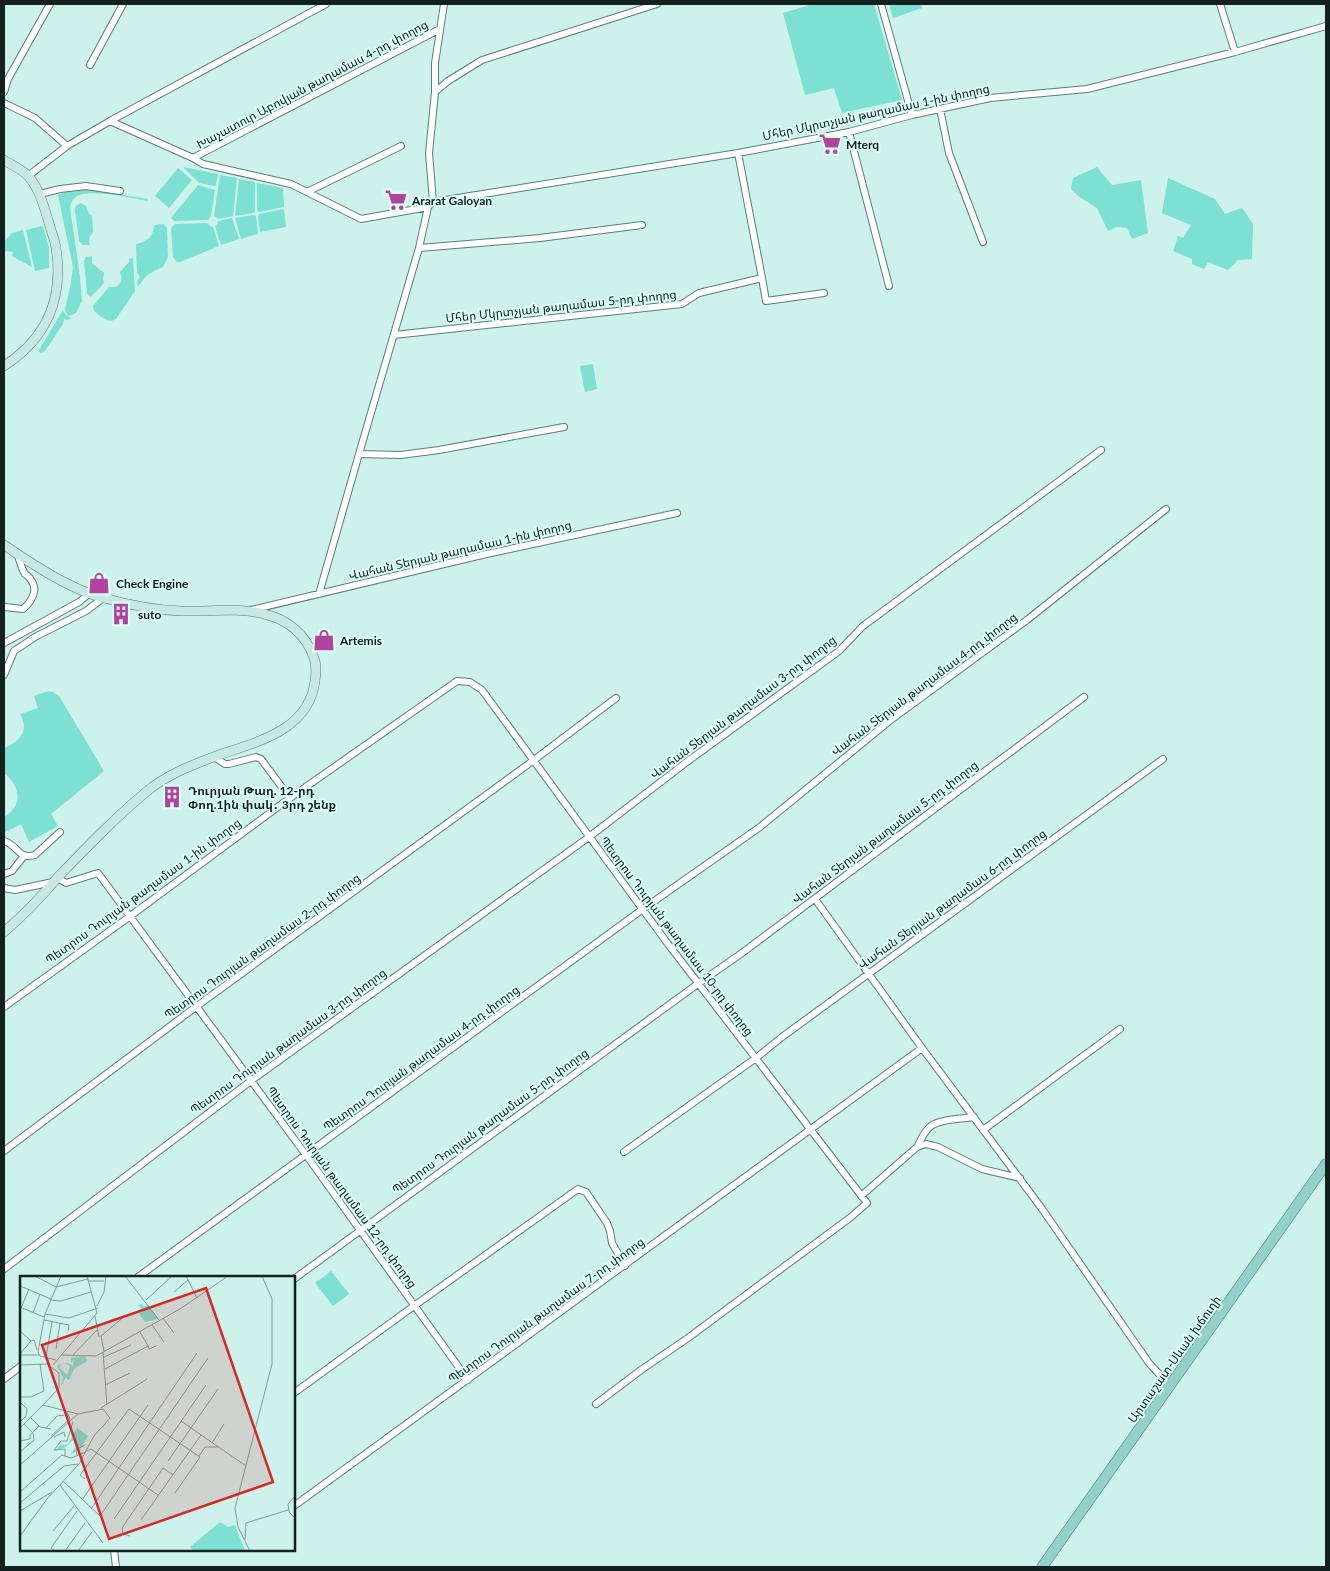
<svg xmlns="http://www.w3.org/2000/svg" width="1330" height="1571" viewBox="0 0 1330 1571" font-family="Lato,'Noto Sans Armenian',sans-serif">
  <rect width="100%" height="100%" fill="#cdf1eb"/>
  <path fill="#7ce0d2" d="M813,4h61l28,96 -60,13 -8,-25 -29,7 -22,-82z
    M889,4h32l1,4 -29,10z
    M183,167l35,7 -2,11 -2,1 -15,-3z
    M1097,167l15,18 29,-5 7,53 -16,6 -5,-11 -10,-1 -9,4 -11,-23 -19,-12 -7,-7 2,-11z
    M178,168l14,12 -23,28 -14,-12z
    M220,175l17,3 -4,38 -15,3 -4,-3z
    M1168,178l47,21 10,15 17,-6 11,16 -1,35 -14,1 -10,10 -20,-8 -4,7 -12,-5v-5l-19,-8 5,-15 5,2 8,-13 -29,-12z
    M239,179l16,3v29l-2,2 -17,3 -1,-1z
    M257,183l26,5 1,19 -25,5 -2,-2z
    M198,185l17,5 -4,26 -3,4 -34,1 -3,-3z
    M87,189l61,10 -1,2c-15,-3 -60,-13 -71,-4 -4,3 -5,6 -6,10l10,70 2,24 -6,12 -7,3 -3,-3 -1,-4 6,-26 2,-16 -15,-72 4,-2z
    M81,203l5,3 3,8 3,2 1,17 -3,3 -1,9h-6l-4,-4 -4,-31 1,-4z
    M284,209l2,18 -26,5 -2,-16 1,-2z
    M254,215l2,1 2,18 -17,5 -6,-21z
    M232,218l7,21 -18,6 -6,-19 2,-1 1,-4z
    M207,223l3,3 3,1 6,19 -39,16h-3l-4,-5 -2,-29 4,-4z
    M164,224l3,4 1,29 -5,10c-14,6 -17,8 -25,20l-1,-6 3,-4 -3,-5 -1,-28c11,-2 18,-8 18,-19z
    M43,226l6,22v20l-14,3 -9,-41z
    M23,230l9,37 -20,-11 1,-4 -9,-1v-9l8,-9z
    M92,256v7l12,10 -1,6 1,4 -13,14 -3,-2 -1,-2 -3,-32 2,-4z
    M133,258l2,33 -19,28c-8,5 -16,-3 -22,-8l-1,-5 16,-19c10,2 15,-6 11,-15l9,-10v-3z
    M63,310l2,4 6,4 -3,2 -4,-1 -1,5 -18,27 -3,2 -3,-1v-2z
    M593,364l4,25 -12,3 -5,-26z
    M48,691l5,1 6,4 45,75 -53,43 7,12 -29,16 -8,-18 -17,9v-16c20,-12 16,-31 0,-44v-25c16,-6 26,-18 16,-34l18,-6 -4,-12z
    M331,1271l18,23 -16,12 -18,-23z"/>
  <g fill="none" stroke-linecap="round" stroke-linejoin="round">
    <g stroke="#5c7d78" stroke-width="8">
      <path id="street" d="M881,4l31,111
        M1220,4l15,48
        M90,65l33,-61
        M4,92l4,-13 42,-75
        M435,92v-29l9,-59
        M4,103l31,15 32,28
        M940,109l9,44 34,89
        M110,121l83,37 10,6 88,20 70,35 67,-12
        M849,132l40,154
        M738,153l24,125
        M193,158l247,-129
        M28,176l39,-30 43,-25 216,-117
        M307,192l94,-46
        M40,194l20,-5 26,-3 34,5
        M433,202l-4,-49 6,-61 13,-11 34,-21 175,-56
        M428,207l5,-5 305,-49 111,-21 63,-17 78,-17 97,-9 148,-37 91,-26
        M419,248l121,-10 102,-13
        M394,335l288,-31 17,-11 63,-15 4,23 58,-8
        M359,454l42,1 38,-5 125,-23
        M319,594l40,-140 60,-206 9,-41
        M4,607l19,2c8,-7 16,-19 8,-29 0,-1 -5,-6 -6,-6 -4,-6 -5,-14 -8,-20
        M251,610l231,-55 195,-42
        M4,643l75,-41 11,-9
        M4,675l10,-24 21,-14 51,-26 17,-13
        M214,757l11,7h4l27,-7 5,2 29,39
        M4,841c14,4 14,19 31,14l25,-23
        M4,874l8,-3 12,-15
        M58,878l8,5 32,-10 208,282 162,225
        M4,888l11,2 38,-8
        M815,899l107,149 118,158 109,157 21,23
        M4,1007l125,-90 161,-119 167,-117 13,1 12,8 186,254 199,259 -16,14 -163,121 -47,32 -45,34
        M983,1130l137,-101
        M917,1147c4,-7 7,-16 14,-21 9,-7 31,-7 43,-9
        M4,1151l193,-145 337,-246 82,-62
        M624,1152l132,-94 26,-21 381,-278
        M861,1196l56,-49 9,-3 12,3 44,22 38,9
        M4,1269l248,-189 337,-243 95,-73 155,-113 24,-25 238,-176
        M138,1277l505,-368 117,-82 132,-108 135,-99 139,-111
        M294,1279l405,-296 43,-30 342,-256
        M4,1379l17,-13
        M294,1393l120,-87 164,-117 8,3 21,31 3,8 2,12 13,23
        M294,1506l628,-458
        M114,1550l2,17"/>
    </g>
    <g stroke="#5c7d78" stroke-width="10">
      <path id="secondary" d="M4,160c7,5 20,10 25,17 11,13 15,30 20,46 2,8 6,17 7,25 8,51 -10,91 -52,118
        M4,545c28,19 67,45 100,53 25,7 52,12 77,13 28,1 56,-4 83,3 23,5 42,20 50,44 3,7 2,15 1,23 -6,50 -59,61 -99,75 -24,9 -50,19 -70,36 -31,26 -59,55 -87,84 -17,20 -35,39 -55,56"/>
    </g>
    <g stroke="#367e76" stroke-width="11">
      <path id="primary" d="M1042,1567l284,-403"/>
    </g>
    <use href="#street" stroke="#fff" stroke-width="6"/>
    <use href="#secondary" stroke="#c8e8e4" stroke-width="9"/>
    <use href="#primary" stroke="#92d0c9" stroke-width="10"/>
  </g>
  <defs>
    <g id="supermarket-bare" transform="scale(1.725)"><path d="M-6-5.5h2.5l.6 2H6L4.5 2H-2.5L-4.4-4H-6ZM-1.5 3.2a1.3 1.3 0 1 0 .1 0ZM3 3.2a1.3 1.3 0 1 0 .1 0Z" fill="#b1429f" stroke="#dafef8" stroke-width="2.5" paint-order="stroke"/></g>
    <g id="shop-bare" transform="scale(1.725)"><path d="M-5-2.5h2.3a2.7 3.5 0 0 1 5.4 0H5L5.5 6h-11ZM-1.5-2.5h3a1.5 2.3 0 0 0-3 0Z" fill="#b1429f" stroke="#dafef8" stroke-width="2.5" paint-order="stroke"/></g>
    <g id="building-bare" transform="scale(1.725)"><path d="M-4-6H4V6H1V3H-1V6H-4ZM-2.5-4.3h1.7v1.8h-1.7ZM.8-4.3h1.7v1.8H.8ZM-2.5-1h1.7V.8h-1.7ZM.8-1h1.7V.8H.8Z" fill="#b1429f" stroke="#dafef8" stroke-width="2.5" paint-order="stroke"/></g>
  </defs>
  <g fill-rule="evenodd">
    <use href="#supermarket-bare" x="830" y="144"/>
    <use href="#supermarket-bare" x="396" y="200"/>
    <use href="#shop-bare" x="99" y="583"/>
    <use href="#building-bare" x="121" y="614"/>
    <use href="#shop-bare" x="324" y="640"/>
    <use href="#building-bare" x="172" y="797"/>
  </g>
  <g text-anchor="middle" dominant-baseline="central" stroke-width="4" stroke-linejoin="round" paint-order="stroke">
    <g font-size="12" fill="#12201e" stroke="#dafef8">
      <text transform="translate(312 84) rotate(-28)">Խաչատուր Աբովյան թաղամաս 4-րդ փողոց</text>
      <text transform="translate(876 112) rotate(-12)">Մհեր Մկրտչյան թաղամաս 1-ին փողոց</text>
      <text transform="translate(561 306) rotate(-6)">Մհեր Մկրտչյան թաղամաս 5-րդ փողոց</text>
      <text transform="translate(460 550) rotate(-13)">Վահան Տերյան թաղամաս 1-ին փողոց</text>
      <text transform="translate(924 684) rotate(-37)">Վահան Տերյան թաղամաս 4-րդ փողոց</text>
      <text transform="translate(743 707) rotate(-37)">Վահան Տերյան թաղամաս 3-րդ փողոց</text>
      <text transform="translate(885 832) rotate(-37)">Վահան Տերյան թաղամաս 5-րդ փողոց</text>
      <text transform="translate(143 891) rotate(-36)">Պետրոս Դուրյան թաղամաս 1-ին փողոց</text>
      <text transform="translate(952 899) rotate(-36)">Վահան Տերյան թաղամաս 6-րդ փողոց</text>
      <text transform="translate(677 936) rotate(53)">Պետրոս Դուրյան թաղամաս 10-րդ փողոց</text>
      <text transform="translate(262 946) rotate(-36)">Պետրոս Դուրյան թաղամաս 2-րդ փողոց</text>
      <text transform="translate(288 1041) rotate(-36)">Պետրոս Դուրյան թաղամաս 3-րդ փողոց</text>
      <text transform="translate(421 1058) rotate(-36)">Պետրոս Դուրյան թաղամաս 4-րդ փողոց</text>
      <text transform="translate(490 1121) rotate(-36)">Պետրոս Դուրյան թաղամաս 5-րդ փողոց</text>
      <text transform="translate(342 1187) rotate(54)">Պետրոս Դուրյան թաղամաս 12-րդ փողոց</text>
      <text transform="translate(546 1310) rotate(-36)">Պետրոս Դուրյան թաղամաս 7-րդ փողոց</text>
      <text transform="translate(1174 1359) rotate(-55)">Արտաշատ-Սևան խճուղի</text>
    </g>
    <g font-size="12" font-weight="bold" fill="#12201e" stroke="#dafef8" text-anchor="start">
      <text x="846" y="144">Mterq</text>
      <text x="412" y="200">Ararat Galoyan</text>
      <text x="116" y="583">Check Engine</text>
      <text x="138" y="614">suto</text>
      <text x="340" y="640">Artemis</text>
      <text x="188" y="790">Դուրյան Թաղ. 12-րդ<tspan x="188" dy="14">Փող.1ին փակ․ 3րդ շենք</tspan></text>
    </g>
  </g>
  <g transform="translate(20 1276)">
    <rect width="275" height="275" fill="#cdf1eb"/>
    <path d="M122,28l2,3 4,-2 10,14 -13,3 -6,-9 3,-3 -4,-5zM65,80l2,5 -13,8 -5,11 -3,-2 4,-12 -3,-2h-5l-3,3 8,8 -6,11 2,-9 -6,-11 4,-2 7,-1 5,3 1,-7 -3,4v-5zM57,152l11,8 -7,12 -11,7 8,-12 -5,-3 -7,7 -10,4 4,-6 8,-1zM200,246l8,5 7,-2 10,26h-52l-3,-4z" fill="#7ce0d2"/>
    <path fill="none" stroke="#829d99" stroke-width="1" d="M15,0l21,11 32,-8M105,0l34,44M166,0l11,22M68,5h16M0,10l31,13M154,16l14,-12M30,24l11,1 30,-9M126,24l26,-24M77,30l7,-14 2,-16M0,31l24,10M1,32l8,-19M13,37l7,-19M25,38l24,4 29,-10M75,40l4,21M143,42l11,15M24,44l25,5 -1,6M132,49l12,17M0,55l11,10 3,-1 3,10M120,56l8,14M36,73l4,-26M84,75l-3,-15 24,-20M83,76l4,53M0,78l11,-13M0,79h19M41,79l35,1 84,-47 48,-33M52,80l25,-26M26,81l6,-35M84,81l27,-12M36,84l-16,-4 -2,-4 7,-38 16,-38M0,89l27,-1 12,9v15l-16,17 35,9 25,-5 7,9 -16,18 -15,28 -32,35 -27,37M33,89l44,-52 -10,-37M85,93l43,-23 1,3 7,-3M85,109l25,-12M0,121h11l13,-6 -4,-27M0,126l7,7 -1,7 -6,6M81,132l46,-29M11,142l9,9 11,2M161,145l65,45M0,152l23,-23M26,152l11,-12 7,-1M31,160l19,-17 -3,-7M34,161l10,-5 1,5M0,165l10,-2v-4l9,-9M192,167l12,-19M67,175l4,-2 67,46M0,176l14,-12 -1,-7 -9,-9M57,179l-1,-5 9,-5M179,180l6,-9h13M45,181v-8l-11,1 7,-9h6l6,-19M148,185l50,-72M0,189l58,-51M65,203l-5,-4 49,-66 71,48 -25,36M43,205l37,35 108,-158M40,209l43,58M0,216l42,-37 9,3 15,-6M275,220l-7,8 1,8 6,6M62,224l66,-95M0,227l44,-37 14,-2M71,233l106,-156M0,235l32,-19M94,243l92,-134M121,244l60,-85M33,255l21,-25M110,260l-7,-2 -1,-6 41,-60 10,7M225,264l1,-17 42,-13M35,275l-4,-3 26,-37M45,275l20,-28M58,275l14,-19M230,275l-12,-24 -3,-19 37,-144v-65l-10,-23"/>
    <path fill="#d62828" fill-opacity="0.15" stroke="#d62828" stroke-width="2.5" d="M186,12l67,194 -164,57 -67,-194z"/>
    <rect width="275" height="275" fill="none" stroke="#12201e" stroke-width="2.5"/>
  </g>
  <rect width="1330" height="1571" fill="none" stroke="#12201e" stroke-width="10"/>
</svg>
